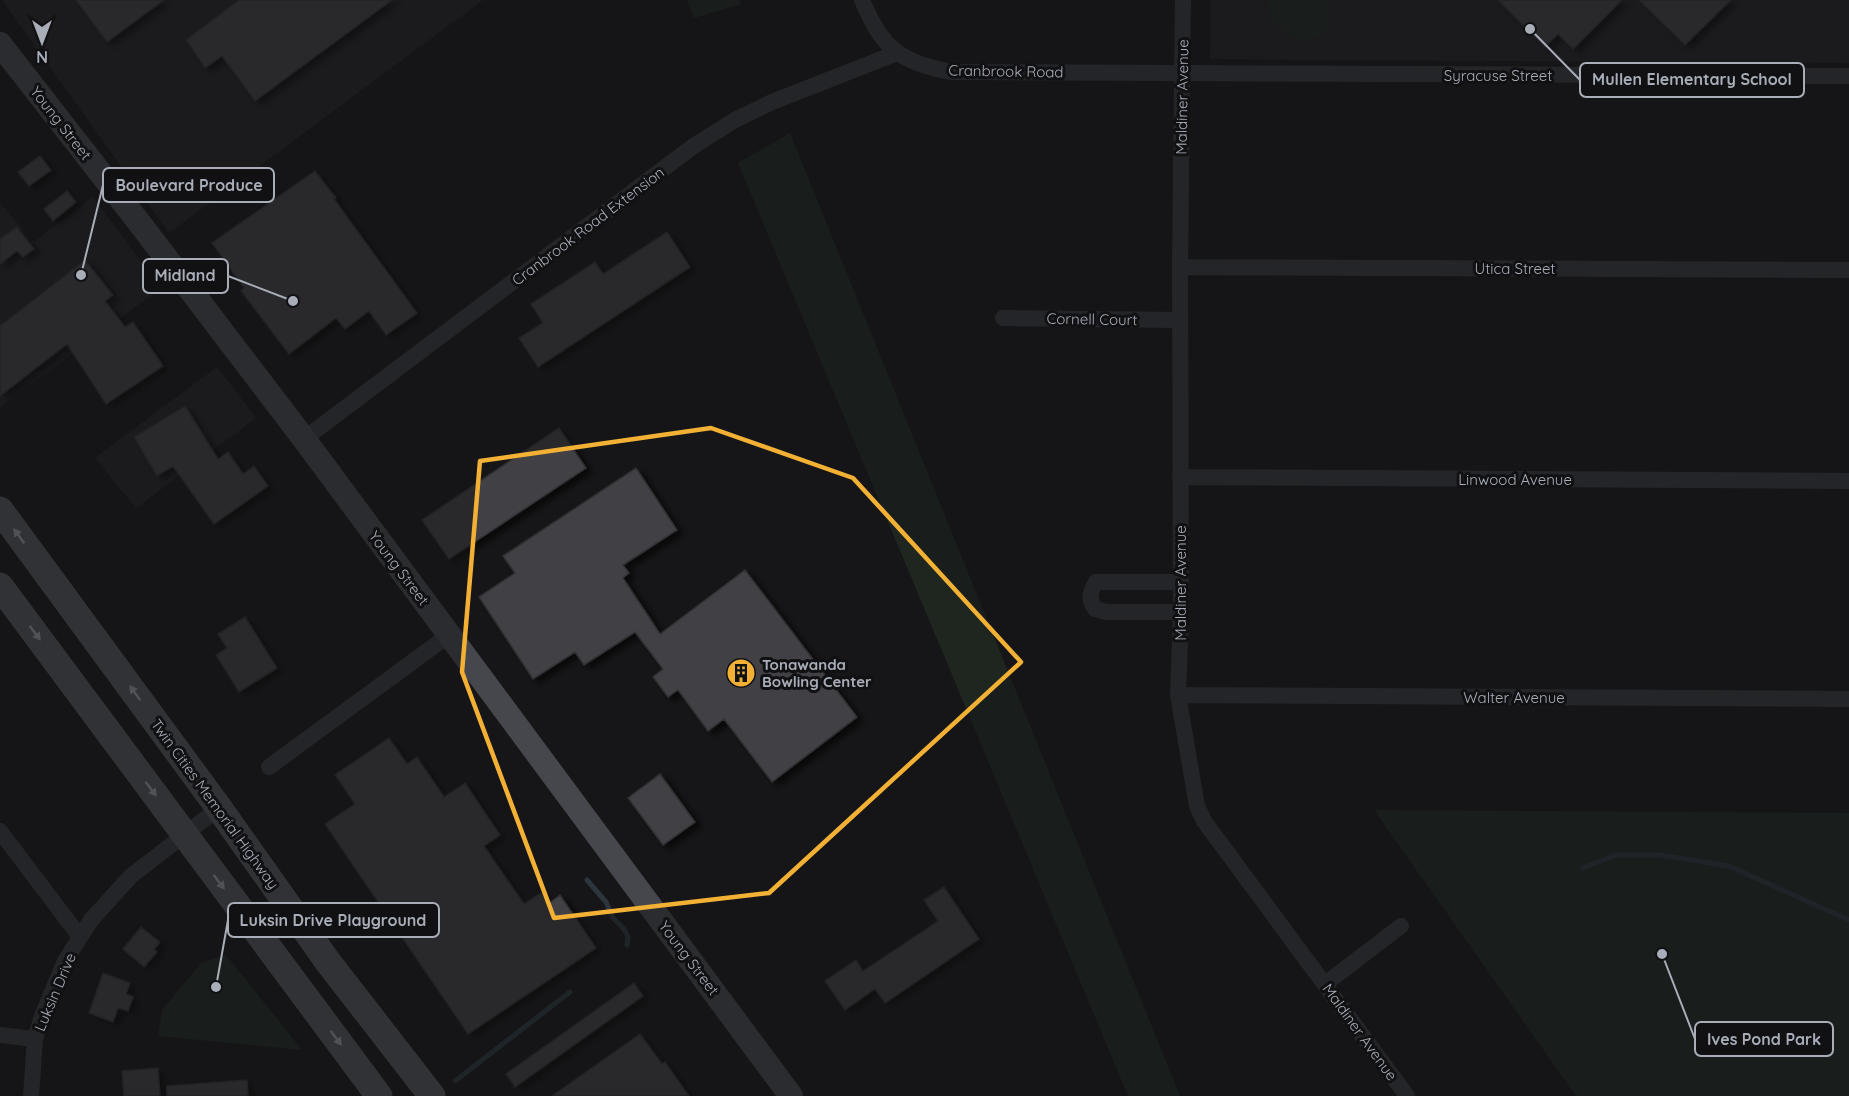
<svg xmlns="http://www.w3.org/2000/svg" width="1849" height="1096" viewBox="0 0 1849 1096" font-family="Quicksand,sans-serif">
  <defs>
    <filter id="shadow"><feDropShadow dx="6" dy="4" stdDeviation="3" flood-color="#0009"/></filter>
  </defs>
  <rect width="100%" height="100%" fill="#161618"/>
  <path fill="#222225" d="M2,0h481l-314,233z
    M1211,0h638v63l-639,-4z
    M93,197l68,91 -161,119v-204l34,39z
    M217,367l39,51 -120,90 -41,-50z"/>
  <path fill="#1e261f" d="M687,0h52l2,4 -47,14z
    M1267,0l63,1 -1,30 -14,7 -15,3 -28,-19z
    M790,133l390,963h-52l-390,-933z
    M1374,810l475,3v283h-273z
    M226,955l76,95 -144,-14 4,-26 39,-47z"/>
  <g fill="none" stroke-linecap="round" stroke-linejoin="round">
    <path stroke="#2c353c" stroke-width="5" d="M1583,868l33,-13h44l69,11 120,54
      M587,880l19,22 7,16 11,11 4,8 -1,8
      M455,1081l115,-89"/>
  </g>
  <path fill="#404145" stroke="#303034" stroke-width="1.5" filter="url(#shadow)" d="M76,0h88l-57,42z
    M239,0h153l-137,101 -33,-45 -17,12 -19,-28z
    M1498,0h124l-49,49 -15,-15 -13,13z
    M1639,0h92l-46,45z
    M40,156l11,14 -22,16 -11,-14z
    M315,171l21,27 -2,1 83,114 -31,22 -17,-24 -24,18 -9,-11 -47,36 -48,-63 3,-3 -32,-45z
    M67,191l9,11 -23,19 -9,-12z
    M17,227l17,22 -11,8 -6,-6 -17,13v-25z
    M667,232l23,35 -152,100 -19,-29 24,-15 -12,-19 64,-42 8,12z
    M85,260l28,35 -8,6 20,26 8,-5 30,44 -57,38 -39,-60 -67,52v-70z
    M185,406l33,53 10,-7 15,22 11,-8 14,20 -54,38 -41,-58 -16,10 -23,-39z
    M559,428l27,40 -137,91 -27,-39z
    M636,468l41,62 -54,35 6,8 -6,5 37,56 85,-64 112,147 -85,65 -48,-63 -16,12 -30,-41 -10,7 -15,-20 10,-8 -28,-37 -51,33 -9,-13 -42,27 -54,-82 36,-24 -12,-17z
    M245,617l32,51 -38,24 -23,-37 11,-7 -9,-14z
    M389,738l18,26 10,-7 27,40 21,-14 35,52 -16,11 40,58 17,-11 7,11 12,-9 36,53 -128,86 -143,-210 30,-20 -20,-29z
    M660,774l35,48 -32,23 -35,-47z
    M944,887l35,52 -94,64 -10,-14 -30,21 -20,-29 31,-21 7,11 75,-50 -14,-21z
    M141,927l19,15 -6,7 3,3 -13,15 -21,-18z
    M103,973l27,10 -4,11 7,3 -5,14 -10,-3 -5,14 -24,-9z
    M634,983l9,13 -128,91 -9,-13z
    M640,1034l22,30 3,-2 24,34h-137z
    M158,1068l2,28h-36l-2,-25z
    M247,1080l1,16h-81v-10z"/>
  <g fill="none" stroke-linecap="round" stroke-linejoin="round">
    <path stroke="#37383d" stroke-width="16" d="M862,0c20,48 37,62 89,72l898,4
      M1183,0l-3,267 1,345 -3,83 19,111 7,15 203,275
      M1180,267l669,3
      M1003,318l177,2
      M304,439l391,-294 40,-25 37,-18 125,-49
      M1180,477l669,4
      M1181,582h-85c-6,10 -8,17 -1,27l12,3h74
      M1178,695l671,4
      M269,767l180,-132
      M0,831l80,106
      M1325,984l76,-58
      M0,1035l35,4
      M31,1096l4,-57 7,-23 23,-55 26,-41 40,-44 88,-68"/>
    <path stroke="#45474d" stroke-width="24" d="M0,44l141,181 163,214 487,657"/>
    <path stroke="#53555c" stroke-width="27" d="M0,510l219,298 109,154 104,134
      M0,586l379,510"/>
  </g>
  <defs><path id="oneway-solid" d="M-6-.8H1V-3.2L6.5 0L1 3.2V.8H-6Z" transform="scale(1.5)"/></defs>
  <g fill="#979ba6">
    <use href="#oneway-solid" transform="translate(19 536) rotate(-126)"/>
    <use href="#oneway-solid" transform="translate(35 633) rotate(53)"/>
    <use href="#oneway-solid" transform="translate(135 693) rotate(-126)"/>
    <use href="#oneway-solid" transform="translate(151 789) rotate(53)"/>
    <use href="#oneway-solid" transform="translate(219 882) rotate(53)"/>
    <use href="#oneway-solid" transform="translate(336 1038) rotate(53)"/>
  </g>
  <path d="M0 0H1849V1096H0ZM711,428l142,50 168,184 -252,231 -215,25 -92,-246 18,-211z" fill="#161618" fill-opacity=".55" fill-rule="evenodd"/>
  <path fill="none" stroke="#f2b134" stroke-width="4.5" stroke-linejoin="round" d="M711,428l142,50 168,184 -252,231 -215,25 -92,-246 18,-211z"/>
  <defs>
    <g id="building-disc" transform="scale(1.5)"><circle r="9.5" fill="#f2b134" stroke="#111113"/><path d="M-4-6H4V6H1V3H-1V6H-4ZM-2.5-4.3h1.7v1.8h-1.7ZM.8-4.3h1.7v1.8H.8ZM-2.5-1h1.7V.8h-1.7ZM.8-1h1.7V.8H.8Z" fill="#111"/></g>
  </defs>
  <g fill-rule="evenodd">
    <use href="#building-disc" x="741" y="673"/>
  </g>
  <g text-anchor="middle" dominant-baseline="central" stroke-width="6" stroke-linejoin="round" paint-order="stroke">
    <g font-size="15" fill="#a8adb8" stroke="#111113">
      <text transform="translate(1006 71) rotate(1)">Cranbrook Road</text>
      <text x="1498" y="75">Syracuse Street</text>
      <text transform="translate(1182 97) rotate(-89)">Maldiner Avenue</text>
      <text transform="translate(61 123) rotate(52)">Young Street</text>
      <text transform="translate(588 226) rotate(-37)">Cranbrook Road Extension</text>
      <text x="1515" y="268">Utica Street</text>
      <text transform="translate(1092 319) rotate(1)">Cornell Court</text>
      <text x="1515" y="479">Linwood Avenue</text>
      <text transform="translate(399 568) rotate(53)">Young Street</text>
      <text transform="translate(1180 583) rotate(-90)">Maldiner Avenue</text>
      <text x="1514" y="697">Walter Avenue</text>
      <text transform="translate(215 804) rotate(54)">Twin Cities Memorial Highway</text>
      <text transform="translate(689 958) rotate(53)">Young Street</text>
      <text transform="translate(55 992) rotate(-67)">Luksin Drive</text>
      <text transform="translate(1360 1032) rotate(54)">Maldiner Avenue</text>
    </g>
    <g font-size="15" font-weight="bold" fill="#a8adb8" stroke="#111113" text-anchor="start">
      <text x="762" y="664">Tonawanda<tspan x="762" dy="17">Bowling Center</tspan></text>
    </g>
  </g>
  <path fill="none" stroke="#a8adb8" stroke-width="2" d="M1530 29L1580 80M81 275L103 185M293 301L228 276M216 987L228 920M1662 954L1695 1039"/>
  <g fill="#a8adb8" stroke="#111113" stroke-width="2">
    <circle cx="1530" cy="29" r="6"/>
    <circle cx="81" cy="275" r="6"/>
    <circle cx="293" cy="301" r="6"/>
    <circle cx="216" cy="987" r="6"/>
    <circle cx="1662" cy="954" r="6"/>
  </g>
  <g fill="#111113" stroke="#a8adb8" stroke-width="2">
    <rect x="1580" y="63" width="224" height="34" rx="6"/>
    <rect x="103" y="168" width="171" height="34" rx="6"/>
    <rect x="143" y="259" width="85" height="34" rx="6"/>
    <rect x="228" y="903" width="211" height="34" rx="6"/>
    <rect x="1695" y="1022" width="138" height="34" rx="6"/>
  </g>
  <g font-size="16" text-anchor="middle" font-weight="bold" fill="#a8adb8">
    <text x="1692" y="85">Mullen Elementary School</text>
    <text x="189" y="191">Boulevard Produce</text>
    <text x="185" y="281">Midland</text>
    <text x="333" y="926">Luksin Drive Playground</text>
    <text x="1764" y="1045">Ives Pond Park</text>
  </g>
  <g transform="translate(42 42) rotate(180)" stroke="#111113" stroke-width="4.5" paint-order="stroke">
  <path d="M0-4.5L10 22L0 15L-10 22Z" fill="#a8adb8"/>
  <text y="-9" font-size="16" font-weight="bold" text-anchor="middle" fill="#a8adb8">N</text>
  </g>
</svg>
